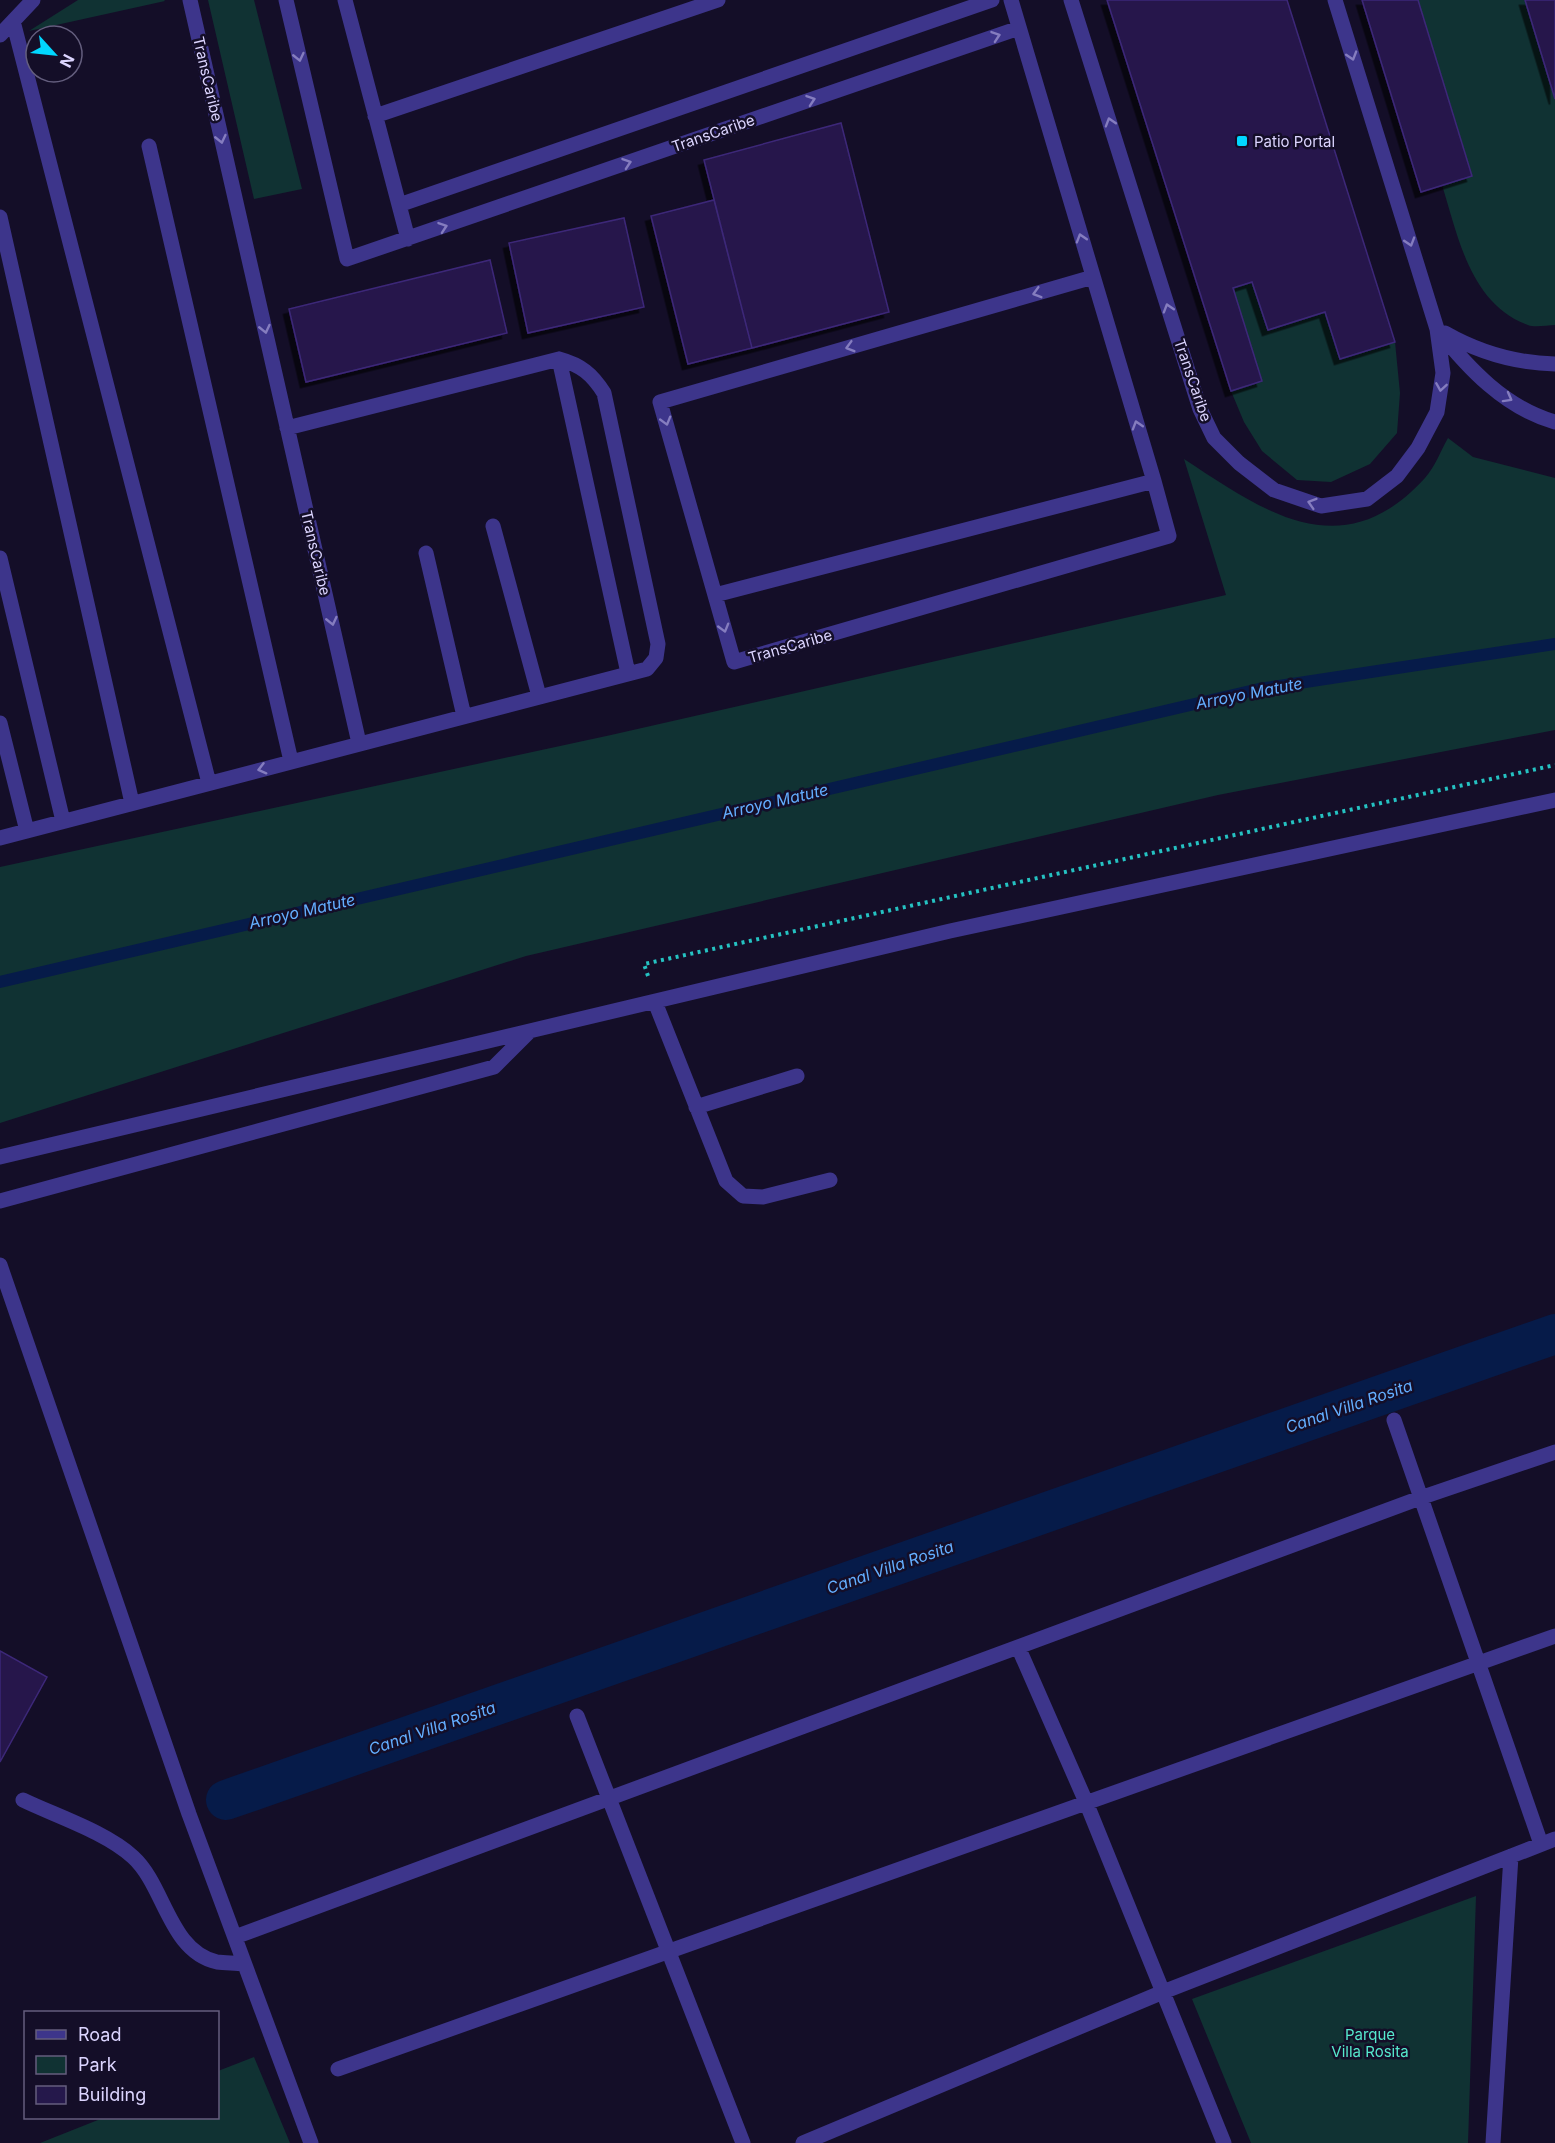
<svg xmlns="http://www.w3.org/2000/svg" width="1555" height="2143" viewBox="0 0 1555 2143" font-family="Inter,sans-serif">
  <defs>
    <filter id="shadow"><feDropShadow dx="-5.5" dy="5.5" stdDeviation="0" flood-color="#0009"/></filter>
  </defs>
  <rect width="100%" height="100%" fill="#140e28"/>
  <path fill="#103233" d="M78,0h86l1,1 -136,30z
    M208,0h46l48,189 -48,10z
    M1418,0h107l30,99v226c-8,0 -20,3 -27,0 -58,-21 -70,-89 -86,-140l30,-10z
    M1252,282l16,48 57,-18 15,47 55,-17 5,51 -3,40 -27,31 -39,18 -34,-2 -35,-29 -18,-29 -13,-31 2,-103z
    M1448,438l25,19 82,21v252l-337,65 -692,161 -526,167v-256l611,-132 615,-140 -42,-136c82,54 159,109 241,19 10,-11 16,-28 23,-40z
    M1476,1896l-8,247h-217l-59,-144z
    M254,2057l36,86h-250l63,-25h115v-47z"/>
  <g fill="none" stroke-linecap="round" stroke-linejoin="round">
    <path stroke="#061b49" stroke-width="12" d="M0,982l1259,-293 296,-45"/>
    <path stroke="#061b49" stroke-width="40" d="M226,1800l1329,-466"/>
  </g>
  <path fill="#25184b" stroke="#3d2879" stroke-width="1.5" filter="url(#shadow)" d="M1107,0h180l108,342 -55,17 -15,-47 -57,18 -16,-48 -19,6 29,93 -31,10z
    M1362,0h56l54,176 -51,16z
    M1525,0h30v99z
    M841,123l48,189 -137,36 -48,-188z
    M714,200l38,148 -64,16 -37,-148z
    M624,218l20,89 -116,26 -19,-90z
    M490,260l17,73 -201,49 -17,-73z
    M0,1651l47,26 -47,85z"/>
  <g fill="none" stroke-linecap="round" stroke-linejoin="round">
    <path stroke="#25c2c2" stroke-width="4" stroke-dasharray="3 4.5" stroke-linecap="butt" d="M648,976l-4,-12 911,-199"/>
    <path stroke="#3d358b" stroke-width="15" d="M190,0l169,743
      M286,0l61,259 672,-231
      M345,0l63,239
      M1011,0l143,481 15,55 -435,126 -74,-260 433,-125
      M1071,0l129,409 14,29 25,25 35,27 47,16 46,-7 30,-23 21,-28 19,-36 6,-39 -6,-44 -102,-329
      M13,21l196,762
      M0,35l33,-35
      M375,116l343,-116
      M149,146l142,615
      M399,205l593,-205
      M0,217l132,586
      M1437,329c31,39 68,79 118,93
      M1445,333c35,20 70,30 110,31
      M559,359l69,314
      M493,526l46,170
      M426,553l38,163
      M0,558l63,263
      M715,595l439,-114
      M0,723l27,108
      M0,838l647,-169 9,-11 2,-14 -54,-251c-12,-19 -23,-28 -45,-34l-272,69
      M655,1002l71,179 17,15 20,1 67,-17
      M696,1107l101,-31
      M0,1157l950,-226 605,-131
      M0,1201l494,-134 35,-35
      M0,1265l189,549 122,329
      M1394,1420l147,424
      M1019,1649l67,153 138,341
      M577,1716l166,427
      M23,1800c33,16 83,32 110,57 32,29 36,94 84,105 9,1 18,1 27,2
      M235,1937l1185,-439 135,-46
      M338,2069l1217,-433
      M803,2143l360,-151 392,-153
      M1493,2143l18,-287"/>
  </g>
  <defs><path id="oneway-chevron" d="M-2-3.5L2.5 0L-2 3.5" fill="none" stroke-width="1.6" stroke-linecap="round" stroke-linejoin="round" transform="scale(1.5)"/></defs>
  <g stroke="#857dbf">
    <use href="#oneway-chevron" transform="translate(996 36) rotate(-19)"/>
    <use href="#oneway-chevron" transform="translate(1352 56) rotate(73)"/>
    <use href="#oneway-chevron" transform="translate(299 57) rotate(77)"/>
    <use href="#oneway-chevron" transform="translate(811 100) rotate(-19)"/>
    <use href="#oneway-chevron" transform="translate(1110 122) rotate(-107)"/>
    <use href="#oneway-chevron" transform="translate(221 139) rotate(77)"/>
    <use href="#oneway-chevron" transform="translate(627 163) rotate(-19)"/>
    <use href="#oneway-chevron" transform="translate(443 227) rotate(-19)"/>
    <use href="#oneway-chevron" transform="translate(1081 238) rotate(-107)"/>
    <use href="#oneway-chevron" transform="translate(1410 242) rotate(73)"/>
    <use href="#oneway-chevron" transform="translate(1037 293) rotate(164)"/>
    <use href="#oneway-chevron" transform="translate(1168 308) rotate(-107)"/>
    <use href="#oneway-chevron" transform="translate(265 329) rotate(77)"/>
    <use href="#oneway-chevron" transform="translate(850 347) rotate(164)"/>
    <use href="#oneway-chevron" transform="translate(1441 387) rotate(99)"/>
    <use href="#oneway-chevron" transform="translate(1508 398) rotate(29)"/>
    <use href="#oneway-chevron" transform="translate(666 421) rotate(74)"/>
    <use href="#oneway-chevron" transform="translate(1137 425) rotate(-107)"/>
    <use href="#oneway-chevron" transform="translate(1312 503) rotate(-163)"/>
    <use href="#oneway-chevron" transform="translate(332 621) rotate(77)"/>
    <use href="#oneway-chevron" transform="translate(724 628) rotate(74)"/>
    <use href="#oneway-chevron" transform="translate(262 769) rotate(165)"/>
  </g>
  <rect fill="#01d7ff" stroke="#140e28" stroke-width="2" x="1236" y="135" width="12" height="12" rx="3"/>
  <g text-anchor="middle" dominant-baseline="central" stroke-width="5" stroke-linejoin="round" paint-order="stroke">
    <g font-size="15" fill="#dcd5ff" stroke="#140e28">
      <text transform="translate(208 79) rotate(77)">TransCaribe</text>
      <text transform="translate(713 133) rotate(-19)">TransCaribe</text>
      <text transform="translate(1193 380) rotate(71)">TransCaribe</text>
      <text transform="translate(316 553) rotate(77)">TransCaribe</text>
      <text transform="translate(790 646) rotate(-16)">TransCaribe</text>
    </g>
    <g font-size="15" fill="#dcd5ff" stroke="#140e28" text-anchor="start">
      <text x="1254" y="141">Patio Portal</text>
    </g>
    <g font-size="15" fill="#56e9cd" stroke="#140e28">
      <text x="1370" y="2034">Parque<tspan x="1370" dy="17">Villa Rosita</tspan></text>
    </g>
    <g font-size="16" font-style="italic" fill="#63aeff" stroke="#140e28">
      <text transform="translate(1249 693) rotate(-11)">Arroyo Matute</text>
      <text transform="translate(775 801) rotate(-13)">Arroyo Matute</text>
      <text transform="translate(302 911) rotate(-13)">Arroyo Matute</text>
      <text transform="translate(1349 1406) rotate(-19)">Canal Villa Rosita</text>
      <text transform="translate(890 1567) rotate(-19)">Canal Villa Rosita</text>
      <text transform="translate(432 1728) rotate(-19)">Canal Villa Rosita</text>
    </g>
  </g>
  <rect x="24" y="2011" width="195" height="108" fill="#140e28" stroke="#645e7e" stroke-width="1.5"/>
  <rect x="36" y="2030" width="30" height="9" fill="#3d358b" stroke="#645e7e" stroke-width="1.5"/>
  <text x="78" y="2041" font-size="18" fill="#dcd5ff">Road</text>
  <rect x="36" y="2056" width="30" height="18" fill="#103233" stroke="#645e7e" stroke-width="1.5"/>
  <text x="78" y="2071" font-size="18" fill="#dcd5ff">Park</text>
  <rect x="36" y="2086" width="30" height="18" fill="#25184b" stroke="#645e7e" stroke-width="1.5"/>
  <text x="78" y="2101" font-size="18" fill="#dcd5ff">Building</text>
  <g transform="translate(54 54) rotate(117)"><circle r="28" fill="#140e28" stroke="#645e7e" stroke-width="1.5"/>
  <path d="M0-4.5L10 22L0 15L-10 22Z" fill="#01d7ff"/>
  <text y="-9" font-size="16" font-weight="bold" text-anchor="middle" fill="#dcd5ff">N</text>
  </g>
</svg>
